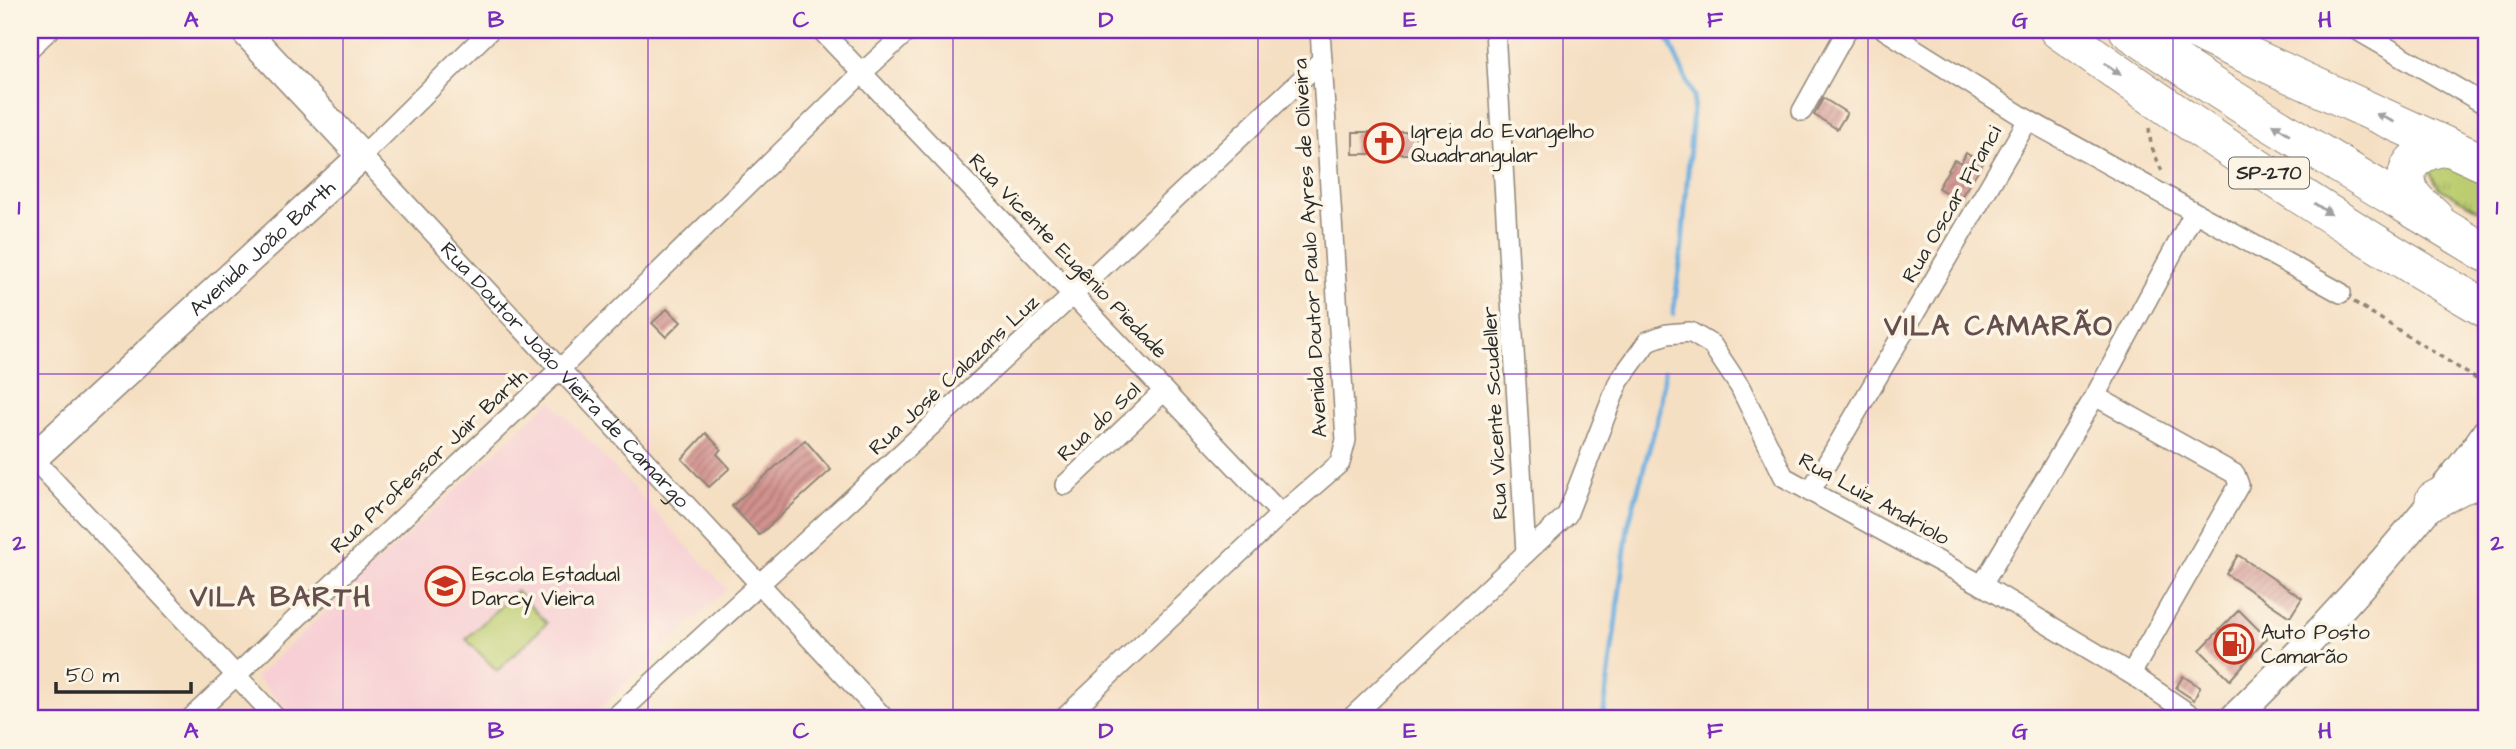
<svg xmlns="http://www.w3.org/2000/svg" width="2516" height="749" viewBox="0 0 2516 749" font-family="'Architects Daughter',sans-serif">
  <defs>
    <pattern id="grass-tufts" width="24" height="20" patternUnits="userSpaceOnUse" patternTransform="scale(1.75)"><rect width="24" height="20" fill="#bbcd70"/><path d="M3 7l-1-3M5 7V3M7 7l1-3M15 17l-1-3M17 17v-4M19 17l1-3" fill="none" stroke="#a1b061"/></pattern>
    <pattern id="building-hatch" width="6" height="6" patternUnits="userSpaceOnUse" patternTransform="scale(1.75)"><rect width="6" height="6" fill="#d2928e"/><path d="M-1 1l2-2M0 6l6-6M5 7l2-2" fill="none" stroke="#ab7774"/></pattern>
  </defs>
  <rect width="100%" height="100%" fill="#fcf5e5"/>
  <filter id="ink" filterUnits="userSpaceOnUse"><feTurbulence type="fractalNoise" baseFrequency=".0143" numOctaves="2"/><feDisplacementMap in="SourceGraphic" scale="14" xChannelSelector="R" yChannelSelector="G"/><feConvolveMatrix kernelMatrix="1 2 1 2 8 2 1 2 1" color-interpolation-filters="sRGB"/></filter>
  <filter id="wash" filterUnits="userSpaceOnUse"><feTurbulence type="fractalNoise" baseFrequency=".00686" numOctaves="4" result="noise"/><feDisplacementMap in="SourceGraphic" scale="28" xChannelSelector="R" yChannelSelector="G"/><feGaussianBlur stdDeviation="1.57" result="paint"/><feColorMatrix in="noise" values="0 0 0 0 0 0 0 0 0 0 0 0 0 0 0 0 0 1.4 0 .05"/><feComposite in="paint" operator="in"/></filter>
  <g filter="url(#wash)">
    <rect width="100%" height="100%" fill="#f5dfc3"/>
    <path fill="#f7cfd4" d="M551,400l176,189 -139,130h-292l-40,-42z"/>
    <path fill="url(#grass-tufts)" stroke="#737c4e" stroke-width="2" d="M2435,156l51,13v45l-47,-26 -11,-19z"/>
    <path fill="#bbcd70" stroke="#737c4e" stroke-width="2" d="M516,591l31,32 -50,48 -31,-32z"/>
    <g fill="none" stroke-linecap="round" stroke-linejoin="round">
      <path stroke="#6aaedf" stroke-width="5" d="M1664,30l30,67 -13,160 -8,57
        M1603,719l25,-193 32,-117 5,-38"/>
    </g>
    <g id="blocks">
      <path fill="url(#building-hatch)" d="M1823,98l24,15 -10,16 -23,-14z
        M1353,132h62v22h-62z
        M1966,153l17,10 -24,37 -21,-12 16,-28 7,3z
        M667,309l14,13 -15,15 -14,-14z
        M706,433l15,16 -4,5 13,14 -21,19 -27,-28z
        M805,440l26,30 -72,65 -27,-29z
        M2238,555l64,43 -12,19 -64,-43z
        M2239,610l28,28 -37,42 -30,-30z
        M2183,676l17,11 -6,13 -18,-12z"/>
    </g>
  </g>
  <g filter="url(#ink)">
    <use href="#blocks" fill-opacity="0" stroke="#908577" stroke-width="2"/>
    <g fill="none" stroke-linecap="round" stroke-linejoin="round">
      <g stroke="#908577" stroke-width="22">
        <g id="street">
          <path id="s1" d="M490,30l-128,126 523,563"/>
          <path d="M821,30l460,484"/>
          <path d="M1885,30l143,90 313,173"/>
          <path d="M2357,30l129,75"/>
          <path d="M30,48l19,-18"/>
          <path d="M1802,111l45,-81"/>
          <path d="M2095,396l140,78 4,11 -108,189"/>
          <path d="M30,455l247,264"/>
          <path d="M1065,485l99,-94"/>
          <path d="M1810,492l218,-372"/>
          <path d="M1526,553l41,-38 52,-134 29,-40 19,-7 23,-2 22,13 28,42 44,90 198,108 149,89 66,45"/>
          <path d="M1982,585l113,-189 99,-183"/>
          <path d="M190,719l370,-350 302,-296 47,-43"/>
          <path d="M613,719l460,-424 249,-235"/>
          <path d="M1063,719l218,-205 59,-51 6,-23 -26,-410"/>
          <path d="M1350,719l176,-166 -31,-523"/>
        </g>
      </g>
      <g stroke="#908577" stroke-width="31">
        <g id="secondary">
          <path id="s2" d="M30,461l332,-305 -118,-126"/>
          <path d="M2233,719c64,-62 124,-126 181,-194 25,-31 51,-60 72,-92"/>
        </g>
      </g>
      <g stroke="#908577" stroke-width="39">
        <path id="highway" d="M2058,30c138,99 281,194 428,279
          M2128,30c116,80 238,150 358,223
          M2193,30l293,134
          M2434,216c-8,-7 -20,-15 -24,-25 -12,-29 14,-41 37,-44
          M2434,500l26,-14 26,-9"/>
      </g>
      <path stroke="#908577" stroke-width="3.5" stroke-dasharray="5 5" stroke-linecap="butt" d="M2149,128l2,17 12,29
        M2354,302l132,83"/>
      <use href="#street" stroke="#fff" stroke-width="19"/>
      <use href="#secondary" stroke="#fff" stroke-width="28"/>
      <use href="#highway" stroke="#fff" stroke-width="37"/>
    </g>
    <defs><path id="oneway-solid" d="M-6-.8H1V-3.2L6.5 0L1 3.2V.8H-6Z" transform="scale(1.75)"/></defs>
    <g fill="#a0a0a0">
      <use href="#oneway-solid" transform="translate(2113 69) rotate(36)"/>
      <use href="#oneway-solid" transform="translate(2385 118) rotate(-156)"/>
      <use href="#oneway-solid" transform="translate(2281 129) rotate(-148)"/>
      <use href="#oneway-solid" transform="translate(2323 209) rotate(33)"/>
    </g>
  </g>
  <path fill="none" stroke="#7b2cbf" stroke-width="2" stroke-opacity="0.55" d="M343,30v689M648,30v689M953,30v689M1258,30v689M1563,30v689M1868,30v689M2173,30v689M30,374h2456"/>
  <defs>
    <g id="church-ring" transform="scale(2.0125)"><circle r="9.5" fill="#fcf5e5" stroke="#c8321e" stroke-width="1.5"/><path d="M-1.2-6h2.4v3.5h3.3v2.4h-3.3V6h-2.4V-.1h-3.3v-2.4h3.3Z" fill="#c8321e"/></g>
    <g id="school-ring" transform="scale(2.0125)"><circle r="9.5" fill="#fcf5e5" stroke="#c8321e" stroke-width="1.5"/><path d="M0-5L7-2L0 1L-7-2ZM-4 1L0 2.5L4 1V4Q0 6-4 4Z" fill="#c8321e"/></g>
    <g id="fuel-ring" transform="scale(2.0125)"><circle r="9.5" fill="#fcf5e5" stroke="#c8321e" stroke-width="1.5"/><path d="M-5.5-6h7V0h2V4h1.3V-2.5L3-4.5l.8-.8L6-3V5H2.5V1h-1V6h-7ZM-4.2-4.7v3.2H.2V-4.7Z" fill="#c8321e"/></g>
  </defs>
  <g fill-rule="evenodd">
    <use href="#church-ring" x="1384" y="143"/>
    <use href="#school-ring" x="445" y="586"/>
    <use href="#fuel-ring" x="2234" y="644"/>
  </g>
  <g text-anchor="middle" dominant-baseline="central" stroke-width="7" stroke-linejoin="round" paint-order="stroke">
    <rect fill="#fcf5e5" stroke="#6a6863" stroke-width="2" x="2229" y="157.5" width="80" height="31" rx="5"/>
    <g font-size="19" font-weight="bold" fill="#2b2b2b">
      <text x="2269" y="173">SP-270</text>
    </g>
    <g font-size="21" fill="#2b2b2b" stroke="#fcf5e5" text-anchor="start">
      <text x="1411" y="131">Igreja do Evangelho<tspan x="1411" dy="24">Quadrangular</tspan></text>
      <text x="472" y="574">Escola Estadual<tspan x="472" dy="24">Darcy Vieira</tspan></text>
      <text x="2261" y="632">Auto Posto<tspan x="2261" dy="24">Camarão</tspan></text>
    </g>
    <g font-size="21" fill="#2b2b2b" stroke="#fcf5e5">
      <text transform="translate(1952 204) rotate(-60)">Rua Oscar Franci</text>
      <text stroke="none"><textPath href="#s2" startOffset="315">Avenida João Barth</textPath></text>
      <text transform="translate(1310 248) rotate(-93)">Avenida Doutor Paulo Ayres de Oliveira</text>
      <text transform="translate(1068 256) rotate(46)">Rua Vicente Eugênio Piedade</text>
      <text stroke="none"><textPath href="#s1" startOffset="478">Rua Doutor João Vieira de Camargo</textPath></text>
      <text transform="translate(954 375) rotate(-43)">Rua José Calazans Luz</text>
      <text transform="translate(1495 413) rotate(-93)">Rua Vicente Scudeller</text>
      <text transform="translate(1099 422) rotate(-43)">Rua do Sol</text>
      <text transform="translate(429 461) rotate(-43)">Rua Professor Jair Barth</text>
      <text transform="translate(1874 499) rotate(29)">Rua Luiz Andriolo</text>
    </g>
    <g font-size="28" font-weight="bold" letter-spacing="2" fill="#654f4e" stroke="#fcf5e5">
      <text x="1999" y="326">VILA CAMARÃO</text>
      <text x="281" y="597">VILA BARTH</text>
    </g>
  </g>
  <rect width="2516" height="749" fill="none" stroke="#fcf5e5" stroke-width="77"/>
  <path d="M56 682v10h135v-10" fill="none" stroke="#2b2b2b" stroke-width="3.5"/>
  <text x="66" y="682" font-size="21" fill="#2b2b2b" stroke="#fcf5e5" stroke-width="5" paint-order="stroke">50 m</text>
  <rect x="38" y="38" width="2440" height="672" fill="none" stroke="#7b2cbf" stroke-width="2.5"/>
  <g font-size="23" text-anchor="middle" font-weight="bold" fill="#7b2cbf">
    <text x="191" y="27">A</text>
    <text x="496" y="27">B</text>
    <text x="801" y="27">C</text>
    <text x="1106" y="27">D</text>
    <text x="1410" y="27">E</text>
    <text x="1715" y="27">F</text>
    <text x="2020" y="27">G</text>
    <text x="2325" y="27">H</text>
    <text x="19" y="214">1</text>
    <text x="2497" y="214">1</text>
    <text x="19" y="550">2</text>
    <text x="2497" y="550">2</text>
    <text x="191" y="738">A</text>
    <text x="496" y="738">B</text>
    <text x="801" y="738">C</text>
    <text x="1106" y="738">D</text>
    <text x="1410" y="738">E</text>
    <text x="1715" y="738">F</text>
    <text x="2020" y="738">G</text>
    <text x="2325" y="738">H</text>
  </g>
</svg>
